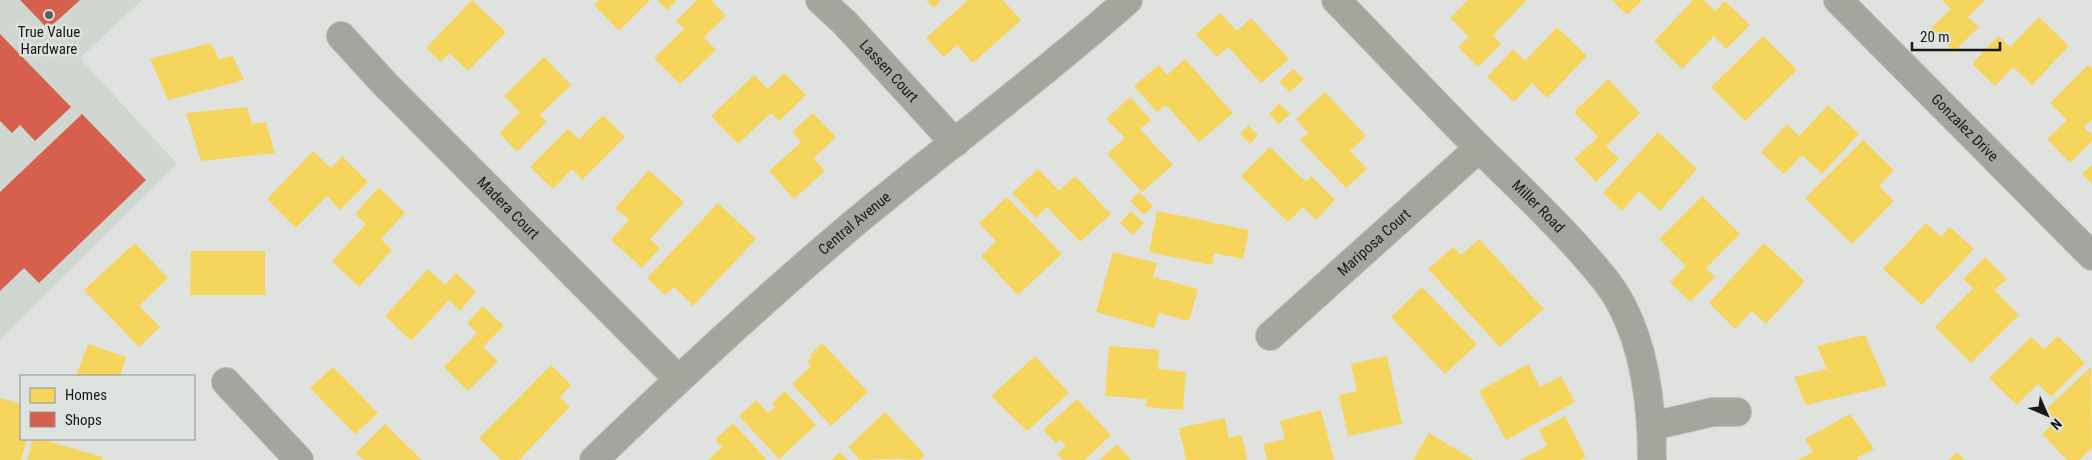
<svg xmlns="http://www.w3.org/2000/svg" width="2092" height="460" viewBox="0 0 2092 460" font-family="'Roboto Condensed',sans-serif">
  <rect width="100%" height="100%" fill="#e0e2e0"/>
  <path fill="#d0d7d1" d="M0,0h142l-62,58 97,106 -177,176z"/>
  <path fill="#f6d55c" d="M472,0l34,32 -38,39 -19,-18 -8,9 -15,-14z
    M599,0h51l-31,31 -25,-26z
    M657,0h20l-10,10z
    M697,0h14l15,16 -22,21 12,13 -36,34 -26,-26 30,-29 -8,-8z
    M926,0h15l-7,8z
    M968,0h35l18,20 -48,43 -16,-18 -13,12 -18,-19z
    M1468,0h59l-34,35 8,9 -23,23 -20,-20 11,-10 -19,-19z
    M1612,0h30l-15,15z
    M1693,0h11l11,11 10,-10 25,24 -24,24 -12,-13 -32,33 -28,-28z
    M1942,0h43l-17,17 11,10 -25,25 -23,-24 20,-19z
    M1220,13l17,18 14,-13 38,41 -28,24 -33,-36 -11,10 -21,-23z
    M2039,17l30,29 -37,39 -19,-18 -18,19 -23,-22 26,-28 12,11z
    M1557,27l30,29 -40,42 -15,-15 -18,19 -27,-25 26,-28 12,12z
    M1763,36l34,34 -52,51 -34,-34z
    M211,43l8,16 14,-3 11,24 -76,20 -18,-41z
    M544,57l27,28 -31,30 7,7 -30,30 -18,-19 21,-21 -16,-16z
    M1185,59l48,54 -34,29 -33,-37 -9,7 -23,-26 25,-21 8,10z
    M2088,65l4,4v50l-8,8 8,8v6l-22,22 -23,-24 20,-19 -17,-17z
    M1293,69l11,10 -14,13 -11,-10z
    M784,73l22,22 -27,26 -8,-8 -33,31 -27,-28 43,-41 14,14z
    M1608,79l32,34 -34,33 13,13 -23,23 -22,-23 24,-22 -24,-25z
    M1325,92l41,44 -16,15 17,18 -21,19 -46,-48 8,-7 -12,-14z
    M1130,97l21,23 -11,9 33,36 -31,27 -35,-38 18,-16 -19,-19z
    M1279,103l11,11 -11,10 -10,-10z
    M1828,105l31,29 -37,40 -20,-19 -18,19 -23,-22 26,-28 12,12z
    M247,107l5,17 14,-2 9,31 -74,8 -15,-48z
    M813,113l23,24 -22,21 11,13 -31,28 -25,-28 32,-29 -9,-10z
    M603,115l22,22 -43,43 -10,-11 -19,20 -23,-22 38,-38 11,10z
    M1248,125l10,10 -8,9 -10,-10z
    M1658,132l39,37 -37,42 -21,-20 -17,20 -19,-18z
    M1863,140l31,30 -15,16 15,15 -42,43 -47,-46z
    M1270,147l36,35 5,-6 24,24 -19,20 -13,-13 -15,15 -47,-46z
    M313,151l18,17 11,-12 26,26 -28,28 -13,-14 -31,32 -29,-29z
    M2092,164v20l-10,-10z
    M1038,169l21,22 16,-15 36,38 -31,28 -33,-35 -11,11 -24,-25z
    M649,170l35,32 -34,37 10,9 -18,20 -31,-28 18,-20 -14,-12z
    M379,187l26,26 -24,26 11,11 -33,37 -27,-26 34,-37 -11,-10z
    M1139,192l14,14 -9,9 -14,-14z
    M1702,196l38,38 -34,34 9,9 -25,25 -20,-20 16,-16 -27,-27z
    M1007,197l55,57 -44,41 -37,-39 15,-15 -17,-18z
    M718,203l38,36 -63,67 -19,-19 -9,8 -18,-17z
    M1131,211l13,12 -11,12 -13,-12z
    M1157,211l92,19 -6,29 -29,-6 -2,12 -63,-13z
    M1926,223l15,14 9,-10 24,22 -52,56 -39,-36z
    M1479,239l65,70 -44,38 -72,-78 25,-22 8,8z
    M135,243l33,35 -29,28 21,21 -21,20 -55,-57z
    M1764,243l41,38 -39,43 -14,-13 -17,18 -26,-26z
    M191,251h74v44h-75z
    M1113,252l44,11 -4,14 45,12 -9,32 -30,-8 -5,15 -58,-16z
    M1985,257l22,22 -13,11 25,25 -48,48 -36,-36 38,-39 -10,-9z
    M428,269l17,16 11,-12 20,19 -16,19 -11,-11 -38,41 -26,-25z
    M1422,287l55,57 -32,30 -54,-57z
    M483,306l21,20 -21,21 15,14 -30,30 -24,-24 33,-34 -10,-10z
    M1865,335l22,51 -81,19 -12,-28 33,-8 -10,-23z
    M2058,336l27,27 -34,34 -13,-13 -21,21 -28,-27 42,-41 13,12z
    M822,343l46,49 -37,34 -39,-42 19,-18 -4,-4 5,-5 -2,-2z
    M88,344l38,13 -6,19h-44z
    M1109,346l50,4 -1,19 28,3 -3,38 -37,-3 1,-8 -42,-3z
    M1035,356l34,37 -42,38 -36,-35z
    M1387,356l15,68 -54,12 -9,-41 18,-4 -6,-27z
    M1528,364l12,23 21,-11 14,26 -69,38 -27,-49z
    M551,365l20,20 -11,12 10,10 -51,53h-18l-22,-22z
    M333,367l45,46 -23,21 -45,-46z
    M2091,367l1,81 -13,12h-12l-25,-26 14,-13 -11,-11z
    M785,391l31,34 -37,34 -40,-43 17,-16 12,13 7,-6 -3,-4z
    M0,398l21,6v35h6l-6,21h-21z
    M1077,399l34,36 -26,25h-22l-6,-6 9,-8 -6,-6 -4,3 -13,-13z
    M1321,410l13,50h-67l-4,-16 22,-5 -5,-18z
    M885,412l40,43 -6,5 -23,-1 -36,1 -12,-13z
    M1850,414l24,35 -17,9 1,2h-61l16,-8 -8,-13z
    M1565,416l21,41 -6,3h-60l27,-14 -8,-16z
    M1225,418l4,20 13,-3 5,25h-61l-7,-32z
    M733,423l34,37h-59l14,-13 -7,-7z
    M385,424l37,36h-58l-8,-7z
    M1429,433l45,27h-61z
    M33,439h7l63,18 -1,3h-75z
    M1117,444l14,16h-32z
    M840,452l8,8h-17z
    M1957,452l8,8h-17z"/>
  <path fill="#d6604d" d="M20,0h60l-32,29z
    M0,34l71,73 -36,34 -15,-16 -8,8 -12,-12z
    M82,114l64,66 -107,103 -15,-15 -24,23v-99z"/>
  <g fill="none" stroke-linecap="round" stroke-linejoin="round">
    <g stroke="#bcbebc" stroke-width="30">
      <g id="minor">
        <path id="s1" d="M820,0l25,23 110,120"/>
        <path id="s2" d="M1336,0c49,50 97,102 147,152 35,34 71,68 103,105 13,15 27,31 36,49 24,46 30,103 30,154"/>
        <path id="s3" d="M1838,0l254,256"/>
        <path id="s4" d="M341,36l43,47 294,296"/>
        <path id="s5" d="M1270,336l209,-188"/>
        <path d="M226,382l73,78"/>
        <path d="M1652,426l61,-14h24"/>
      </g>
    </g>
    <g stroke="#bcbebc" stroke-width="30">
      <g id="tertiary">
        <path id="s6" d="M594,460c84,-81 169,-160 258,-235 91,-76 187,-146 276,-225"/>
      </g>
    </g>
    <use href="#minor" stroke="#a4a69d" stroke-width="28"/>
    <use href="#tertiary" stroke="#a4a69d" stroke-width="28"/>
  </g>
  <circle fill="#5d5f5d" stroke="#dfe3df" stroke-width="2" cx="49" cy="15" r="5"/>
  <g text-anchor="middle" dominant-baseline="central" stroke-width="5" stroke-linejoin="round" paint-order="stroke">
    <g font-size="15" fill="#171917" stroke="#dfe3df">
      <text x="49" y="32">True Value<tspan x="49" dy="17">Hardware</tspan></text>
    </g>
    <g font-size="15" fill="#171917" stroke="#dfe3df">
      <text stroke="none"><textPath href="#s1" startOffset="99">Lassen Court</textPath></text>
      <text stroke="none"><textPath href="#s3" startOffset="180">Gonzalez Drive</textPath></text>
      <text stroke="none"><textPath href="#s2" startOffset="289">Miller Road</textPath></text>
      <text stroke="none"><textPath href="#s4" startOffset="240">Madera Court</textPath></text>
      <text stroke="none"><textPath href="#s6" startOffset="352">Central Avenue</textPath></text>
      <text stroke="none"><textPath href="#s5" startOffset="140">Mariposa Court</textPath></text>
    </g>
  </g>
  <rect x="20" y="375" width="175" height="65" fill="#dfe3df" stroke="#8f928f"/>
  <rect x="30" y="388" width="25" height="15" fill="#f6d55c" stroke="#8f928f"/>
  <text x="65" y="400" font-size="15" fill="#171917">Homes</text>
  <rect x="30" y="412" width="25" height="15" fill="#d6604d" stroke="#8f928f"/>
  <text x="65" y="425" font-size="15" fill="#171917">Shops</text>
  <g transform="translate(2047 415) rotate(135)" stroke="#dfe3df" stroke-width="4" paint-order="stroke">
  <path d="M0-4L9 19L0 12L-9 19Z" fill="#171917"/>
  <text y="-8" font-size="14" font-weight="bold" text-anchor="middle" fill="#171917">N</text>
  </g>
  <path d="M1912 42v8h88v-8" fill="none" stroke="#171917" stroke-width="2.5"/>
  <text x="1920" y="42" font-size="15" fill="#171917" stroke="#dfe3df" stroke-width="4" paint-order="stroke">20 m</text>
</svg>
